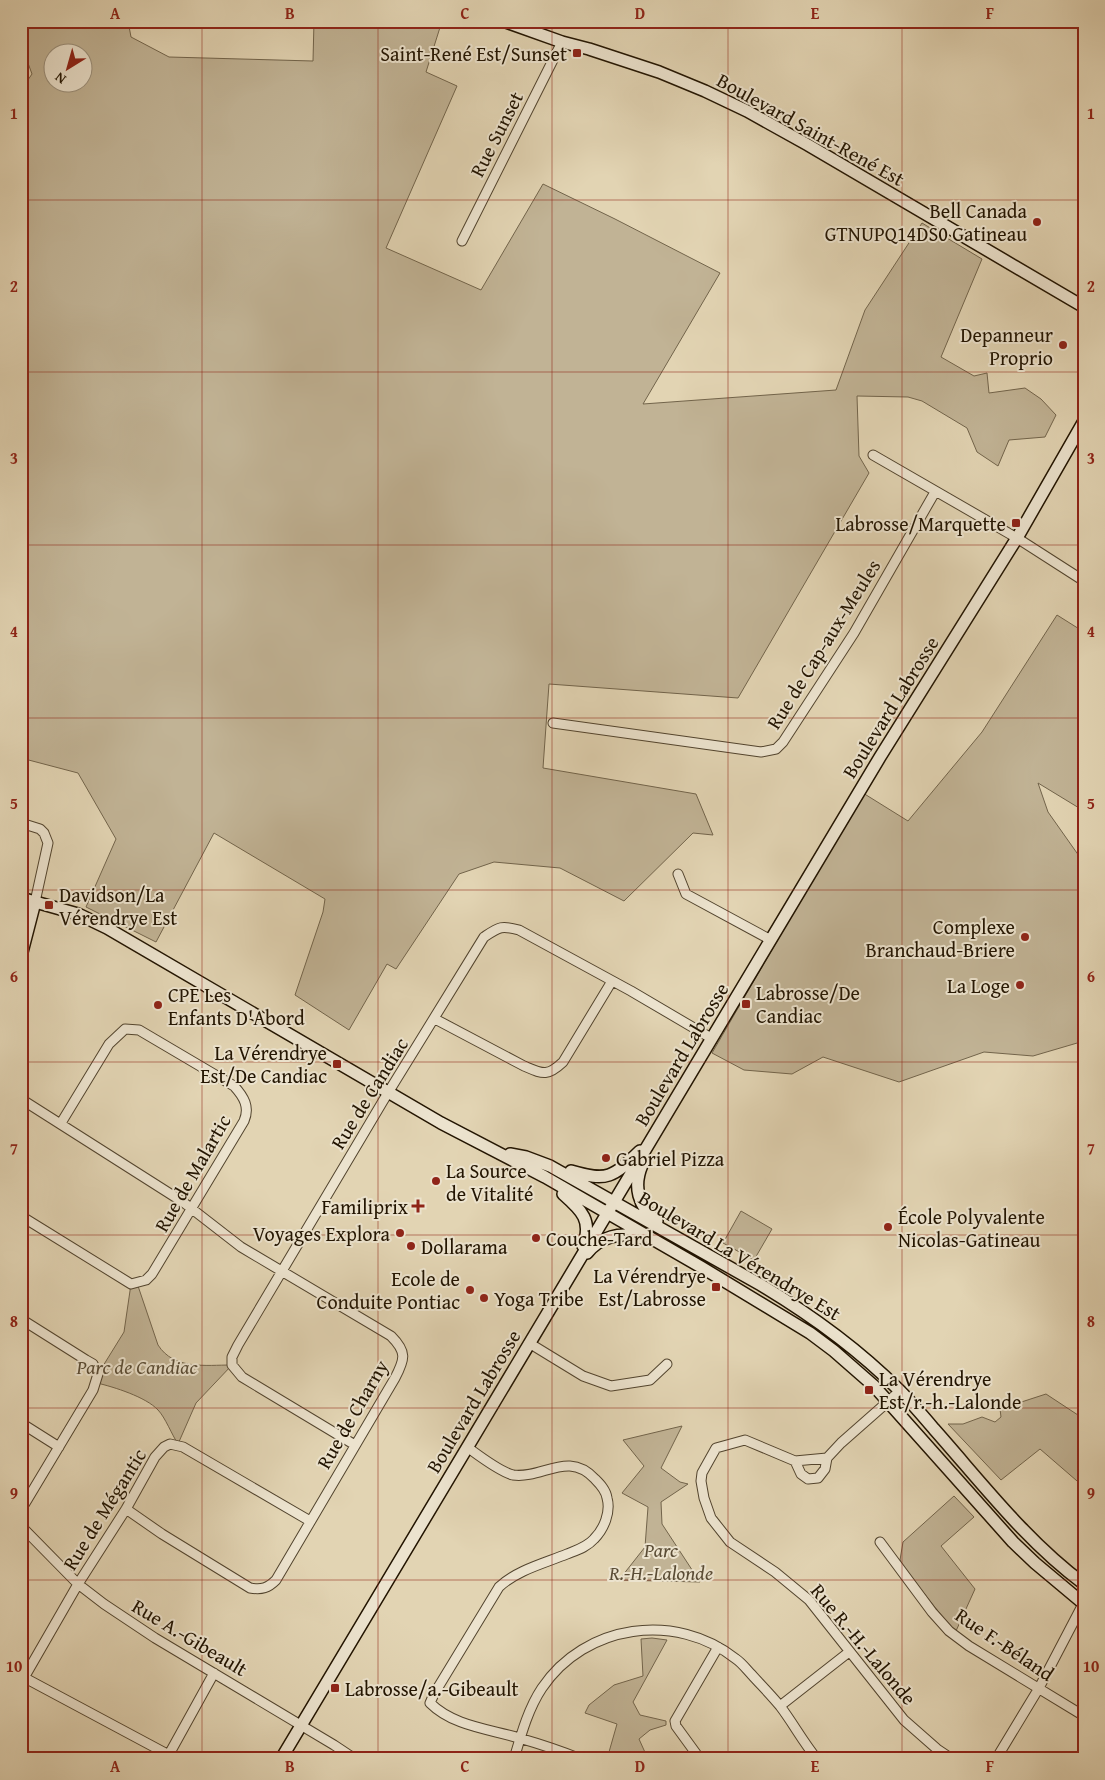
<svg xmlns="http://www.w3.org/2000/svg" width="1105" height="1780" viewBox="0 0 1105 1780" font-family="'Gentium Book Plus',serif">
  <rect width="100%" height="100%" fill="#e2d4b3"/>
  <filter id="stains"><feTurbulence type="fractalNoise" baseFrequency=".004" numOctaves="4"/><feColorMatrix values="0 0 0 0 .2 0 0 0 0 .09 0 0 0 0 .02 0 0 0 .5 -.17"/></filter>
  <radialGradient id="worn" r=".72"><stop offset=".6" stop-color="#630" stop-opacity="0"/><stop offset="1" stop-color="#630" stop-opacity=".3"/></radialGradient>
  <path fill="#c1b395" stroke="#72644b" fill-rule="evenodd" d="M21,21h107l3,16 38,20 144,4 1,-40h128l-16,51 31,14 -71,162 95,42 62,-106 72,35 105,54 -77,131 193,-14 29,-80 57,-87 60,36 -41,98 33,19 13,-3 2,20 36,-5 16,11 15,16 -11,22 -36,3 -11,26 -21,-14 -10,-24 -45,-27 -14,-4 -51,-1 2,60 10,17 -131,225 -189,-14 -6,84 153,26 17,41 -20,-2 -69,68 -64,-33 -66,-6 -35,12 -63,95 -9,-5 -38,66 -54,-35 28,-83 2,-13 -111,-66 -58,109 -70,-35 30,-68 -38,-66 -57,-15v-668l11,-16 -11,-30zM52,52h30v30h-30z
    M1057,615l27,17v179l-46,-28 10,29 36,51v178l-51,15 -49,-4 -85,30 -76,-25 -31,17 -48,-4 -32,-17 151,-260 45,28 74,-89z
    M741,1211l31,18 -18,31 -31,-17z
    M137,1283l21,62c16,25 47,20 74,20l-36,38 -18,41c-6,-9 -13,-27 -20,-34 -12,-13 -44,-23 -61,-27l1,-9 26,-42 7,-48z
    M1046,1394l38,25v68l-44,-38 -39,31 -53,-56h15l19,-7 13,5 6,-5 -1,-8z
    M682,1426l-21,42 19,14 8,2 -27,18 1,22 38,58 -81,-2 26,-33 3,-40 -26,-14 22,-27 -21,-26z
    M954,1496l20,21 -33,29 34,43 -19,42 -11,-11 -41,-52 -4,-8 3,-18z
    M652,1638l15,2 -34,62 7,13 26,6v4l-16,5 -11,9 9,20h-3l-1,-7 -29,7 -6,-7 8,-28 -32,-11 4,-8 25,-20 29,-9 -2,-37z"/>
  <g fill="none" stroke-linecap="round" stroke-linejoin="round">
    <g stroke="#52442e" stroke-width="11">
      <path id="street" d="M462,241l100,-199
        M873,455l144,83 67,43
        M553,723l208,29 15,-3 7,-7 71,-109 81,-141
        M21,823l19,6 4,4 4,10 -13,59
        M678,874l8,20 85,46
        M435,1019l89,47c19,8 23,11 39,-4l49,-81
        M21,1099l162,103 58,45 150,89c16,16 14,23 4,42l-119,202c-8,8 -14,10 -26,8l-88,-54 -36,-25
        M21,1216l110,68 15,-4 6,-6 92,-153c6,-14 0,-24 -10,-35l-95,-56 -14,-1 -16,15 -48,79
        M21,1319l65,41 7,4 5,10 -5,16 -72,120
        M529,1343l54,33 28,10 39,-6 17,-16
        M900,1391l-59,52 -14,15 -32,3 -50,-21 -29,8 -14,25 -1,8 3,17 7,20 19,24 45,30 34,28 95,120 33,29 15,10
        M21,1423l38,24
        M355,1445l-113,-68 -10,-12v-8l6,-12 145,-244 101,-164c15,-10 17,-12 35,-7l112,61 80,47
        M467,1447c11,8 33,25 46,28 30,4 55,-25 82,4 5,5 11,11 12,19 4,14 -3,31 -13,41 -7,8 -17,11 -27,15 -22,9 -50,16 -68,33l-65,107 -4,9c23,23 59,26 89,35 21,6 42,13 62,21
        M795,1461l6,13 7,5 10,-1 7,-9 2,-11
        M21,1526l57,58 26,20 51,34 179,107 21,14
        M880,1542l52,70 17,19 20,15 115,70
        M25,1678l144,77
        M21,1683l57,-99 48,-75 29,-52 9,-10 6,-3 13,3 127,74
        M780,1706l69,-54
        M167,1758l47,-85
        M514,1759c7,-24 14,-50 28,-71 43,-64 134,-77 194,-29 6,4 11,11 16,16 9,10 19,20 28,31 13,17 23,36 37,53
        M700,1759l-24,-33 -1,-5 43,-74
        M996,1759l43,-71 45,-86"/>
    </g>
    <g stroke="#221401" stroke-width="14">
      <path id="secondary" d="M503,21l59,21 27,7 70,23 46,19 42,20 61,34 276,162
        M21,898l57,16 29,14 334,195 104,54 156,90 109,66 24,18 40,35 139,156 22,21 49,41
        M21,956l14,-54
        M510,1154l16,3 24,9 211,119c50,30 96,63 138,105 12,12 24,26 35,39 48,54 92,112 150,155
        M642,1165c-9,21 -4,42 15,56
        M571,1171c37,11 42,6 69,-20
        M563,1194c18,16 30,26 20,52
        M587,1253c13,-16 34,-22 53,-15
        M281,1759l599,-1002 137,-219 67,-117"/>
    </g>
    <use href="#street" stroke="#ece3ce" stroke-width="9"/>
    <use href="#secondary" stroke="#ece3ce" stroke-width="11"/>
    <path stroke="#221401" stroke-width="2.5" stroke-dasharray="9 9" stroke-linecap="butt" d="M1081,21l3,1"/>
  </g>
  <path fill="none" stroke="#8f2418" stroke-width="1" stroke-opacity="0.55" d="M202,21v1738M378,21v1738M552,21v1738M728,21v1738M902,21v1738M21,200h1063M21,372h1063M21,545h1063M21,718h1063M21,890h1063M21,1062h1063M21,1235h1063M21,1408h1063M21,1580h1063"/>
  <g fill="#8f2418" stroke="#ece3ce" stroke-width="2">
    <rect x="572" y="48" width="10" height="10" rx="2.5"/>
    <circle cx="1037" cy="222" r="5"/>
    <circle cx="1063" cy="345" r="5"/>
    <rect x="1011" y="518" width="10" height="10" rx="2.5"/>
    <rect x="44" y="900" width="10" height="10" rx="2.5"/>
    <circle cx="1025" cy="937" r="5"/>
    <circle cx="1020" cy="985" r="5"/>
    <rect x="741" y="999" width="10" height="10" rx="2.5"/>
    <circle cx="158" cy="1005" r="5"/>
    <rect x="332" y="1059" width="10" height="10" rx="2.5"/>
    <circle cx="606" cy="1158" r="5"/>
    <circle cx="436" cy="1181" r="5"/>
    <path d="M415.5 1198.5h5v5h5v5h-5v5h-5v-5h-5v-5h5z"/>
    <circle cx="888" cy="1227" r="5"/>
    <circle cx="400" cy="1233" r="5"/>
    <circle cx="536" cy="1238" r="5"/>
    <circle cx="411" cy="1246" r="5"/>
    <rect x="711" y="1282" width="10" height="10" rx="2.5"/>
    <circle cx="470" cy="1290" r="5"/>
    <circle cx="484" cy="1298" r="5"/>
    <rect x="864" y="1385" width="10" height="10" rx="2.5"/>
    <rect x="330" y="1683" width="10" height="10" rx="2.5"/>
  </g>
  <g text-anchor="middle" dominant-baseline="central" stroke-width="4" stroke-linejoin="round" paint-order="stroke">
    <g font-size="20" fill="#221401" stroke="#ece3ce" text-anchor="end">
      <text x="567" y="53">Saint-René Est/Sunset</text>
      <text x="1027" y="210">Bell Canada<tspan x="1027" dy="23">GTNUPQ14DS0 Gatineau</tspan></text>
      <text x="1053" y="334">Depanneur<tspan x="1053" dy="23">Proprio</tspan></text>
      <text x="1006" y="523">Labrosse/Marquette</text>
      <text x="59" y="894" text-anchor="start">Davidson/La<tspan x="59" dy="23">Vérendrye Est</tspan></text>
      <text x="1015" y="926">Complexe<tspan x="1015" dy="23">Branchaud-Briere</tspan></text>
      <text x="1010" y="985">La Loge</text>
      <text x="756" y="992" text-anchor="start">Labrosse/De<tspan x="756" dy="23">Candiac</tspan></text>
      <text x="168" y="994" text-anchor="start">CPE Les<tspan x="168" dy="23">Enfants D'Abord</tspan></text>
      <text x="327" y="1052">La Vérendrye<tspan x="327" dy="23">Est/De Candiac</tspan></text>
      <text x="616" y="1158" text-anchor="start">Gabriel Pizza</text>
      <text x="446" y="1170" text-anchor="start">La Source<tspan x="446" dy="23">de Vitalité</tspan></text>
      <text x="408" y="1206">Familiprix</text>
      <text x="898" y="1216" text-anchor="start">École Polyvalente<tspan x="898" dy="23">Nicolas-Gatineau</tspan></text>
      <text x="390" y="1233">Voyages Explora</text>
      <text x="546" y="1238" text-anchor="start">Couche-Tard</text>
      <text x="421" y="1246" text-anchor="start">Dollarama</text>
      <text x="706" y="1275">La Vérendrye<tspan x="706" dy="23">Est/Labrosse</tspan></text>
      <text x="460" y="1278">Ecole de<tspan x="460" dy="23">Conduite Pontiac</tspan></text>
      <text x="494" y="1298" text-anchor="start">Yoga Tribe</text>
      <text x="879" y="1378" text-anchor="start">La Vérendrye<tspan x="879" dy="23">Est/r.-h.-Lalonde</tspan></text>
      <text x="345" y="1688" text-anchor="start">Labrosse/a.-Gibeault</text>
    </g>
    <g font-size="20" fill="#221401" stroke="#ece3ce">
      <text transform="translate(811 129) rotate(29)">Boulevard Saint-René Est</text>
      <text transform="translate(496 134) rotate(-63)">Rue Sunset</text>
      <text transform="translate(823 644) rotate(-58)">Rue de Cap-aux-Meules</text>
      <text transform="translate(890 707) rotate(-58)">Boulevard Labrosse</text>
      <text transform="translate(681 1054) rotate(-59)">Boulevard Labrosse</text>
      <text transform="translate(369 1093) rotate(-58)">Rue de Candiac</text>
      <text transform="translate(192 1173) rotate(-60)">Rue de Malartic</text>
      <text transform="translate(740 1255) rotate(31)">Boulevard La Vérendrye Est</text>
      <text transform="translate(473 1401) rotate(-59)">Boulevard Labrosse</text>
      <text transform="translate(352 1414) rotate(-60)">Rue de Charny</text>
      <text transform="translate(104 1509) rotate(-58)">Rue de Mégantic</text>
      <text transform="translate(190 1637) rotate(31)">Rue A.-Gibeault</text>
      <text transform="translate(864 1644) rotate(50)">Rue R.-H.-Lalonde</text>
      <text transform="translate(1005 1644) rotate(34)">Rue F.-Béland</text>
    </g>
    <g font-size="20" font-style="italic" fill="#5a4c35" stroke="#ece3ce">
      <text x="137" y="1366">Parc de Candiac</text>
      <text x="661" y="1549">Parc<tspan x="661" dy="23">R.-H.-Lalonde</tspan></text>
    </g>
  </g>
  <rect width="1105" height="1780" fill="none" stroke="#e2d4b3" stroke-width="55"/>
  <g transform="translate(68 68) rotate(217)"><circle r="24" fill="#ece3ce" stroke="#9b907c"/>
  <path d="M0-4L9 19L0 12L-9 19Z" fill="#8f2418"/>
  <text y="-8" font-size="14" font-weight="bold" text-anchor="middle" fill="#221401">N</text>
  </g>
  <rect x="28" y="28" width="1050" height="1724" fill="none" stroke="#8f2418" stroke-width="2"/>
  <g font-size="16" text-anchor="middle" font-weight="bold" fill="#8f2418">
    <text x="115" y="19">A</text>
    <text x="290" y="19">B</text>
    <text x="465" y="19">C</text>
    <text x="640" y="19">D</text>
    <text x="815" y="19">E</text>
    <text x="990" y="19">F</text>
    <text x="14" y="119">1</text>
    <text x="1091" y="119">1</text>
    <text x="14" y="292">2</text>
    <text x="1091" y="292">2</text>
    <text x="14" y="464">3</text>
    <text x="1091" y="464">3</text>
    <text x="14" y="637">4</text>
    <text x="1091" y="637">4</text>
    <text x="14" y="809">5</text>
    <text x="1091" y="809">5</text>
    <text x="14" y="982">6</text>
    <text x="1091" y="982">6</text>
    <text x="14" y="1154">7</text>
    <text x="1091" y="1154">7</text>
    <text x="14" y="1327">8</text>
    <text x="1091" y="1327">8</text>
    <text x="14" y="1499">9</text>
    <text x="1091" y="1499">9</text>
    <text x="14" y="1672">10</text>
    <text x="1091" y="1672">10</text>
    <text x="115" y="1772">A</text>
    <text x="290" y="1772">B</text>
    <text x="465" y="1772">C</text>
    <text x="640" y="1772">D</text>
    <text x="815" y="1772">E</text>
    <text x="990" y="1772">F</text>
  </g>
  <rect width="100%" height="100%" filter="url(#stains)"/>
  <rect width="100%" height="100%" fill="url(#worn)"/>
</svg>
